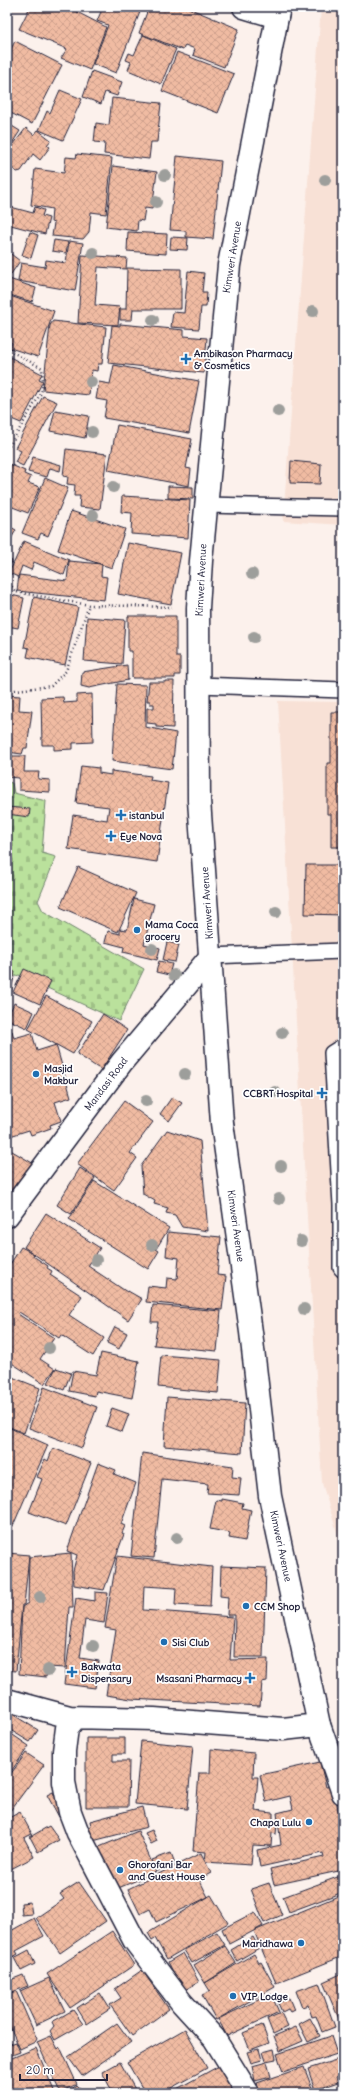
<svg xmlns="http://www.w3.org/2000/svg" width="350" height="2100" viewBox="0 0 350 2100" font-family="Delius,sans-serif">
  <defs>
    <pattern id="cemetery-stones" width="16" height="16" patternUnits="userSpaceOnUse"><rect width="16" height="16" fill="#bae19c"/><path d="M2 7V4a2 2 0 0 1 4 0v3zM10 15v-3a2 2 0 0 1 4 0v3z" fill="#a0c187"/></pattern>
    <pattern id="building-cross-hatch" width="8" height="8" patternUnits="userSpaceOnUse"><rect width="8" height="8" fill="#f0bba2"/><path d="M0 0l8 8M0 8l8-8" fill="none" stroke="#cea08c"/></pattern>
  </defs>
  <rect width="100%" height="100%" fill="#fcf1ec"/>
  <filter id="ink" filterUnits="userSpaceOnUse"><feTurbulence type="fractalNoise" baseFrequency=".025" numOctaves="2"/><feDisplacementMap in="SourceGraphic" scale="8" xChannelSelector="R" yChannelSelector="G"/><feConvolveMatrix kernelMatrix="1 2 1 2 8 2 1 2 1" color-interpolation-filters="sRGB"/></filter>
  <g filter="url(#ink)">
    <path fill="#f8e1d6" d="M321,7h22v518l-60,-4z
      M278,701l65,1v850l-21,-69z"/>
    <path fill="url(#cemetery-stones)" stroke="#6e826c" d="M7,782l5,1 2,10 32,8 -4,52 14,4 -18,44 5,10 101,58 -25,52 -100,-46 -6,2 -6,-1z"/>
    <path fill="url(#building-cross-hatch)" stroke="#22223b" d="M22,7h56l-1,5 29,15 -16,43 -29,-12 6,-9 -48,-20 10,-20z
      M103,7h39l-26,66 -23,-9 15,-39 -11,-4z
      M149,7h37l53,22 -15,38 -31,-12 2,-6 -10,-4 -2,5 -44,-17z
      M143,35l33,14 -15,35 -33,-14 3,-8 -5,-2 3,-7 5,2z
      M15,41l47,24 -30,59 -25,-13v-54z
      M177,52l57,22 -16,39 -56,-22z
      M92,71l30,11 -5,14 -12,-4 -4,12 -18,-7z
      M60,90l22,9 -19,41 -24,-10 8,-19 3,2z
      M112,98l49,5 -4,39h-6l-2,17 -45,-5 1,-11 -11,-1 2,-19 13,2z
      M7,123l13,8 -13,20z
      M26,128l8,7 4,-5 13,10 -4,5 3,2 -10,13 -7,-6 -12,17 -4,1 -10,-8v-11z
      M77,154l35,4 -6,56 -15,-2 -2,20 -6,7 -31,-3 2,-13 -3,-1 1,-13 -21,-4 4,-36 29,4 2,-16 10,1z
      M177,156l44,5 -8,78 -27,-2v-6l-16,-1z
      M113,166l44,6 -5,37 -7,-1 -2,13 -5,-1 -1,11 -31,-4z
      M7,206l26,7 2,-6 9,3 -2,6 7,2 -4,16 -38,-10z
      M30,232l8,3 -7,23 -9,-3z
      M128,232l39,2 -1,20 -39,-3z
      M171,237l17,1 -1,12 -17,-1z
      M54,240l14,2 -2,11 -14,-2z
      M69,241l14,2 -8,48 -57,-10 3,-18 24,4 1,-7 20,3z
      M7,251l13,10 -13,19z
      M82,255l45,3 -1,11 -28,-2 -3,38 25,2 -2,18 -40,-2z
      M127,268l54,1v40h-48l-1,11h-12v-11h6z
      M188,271l16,2 -2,19h5l-1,15h-5l-2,22 -28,-2 2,-15 11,1z
      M9,279l27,9 -4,14 -25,-8z
      M7,295l47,16 -16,46 -28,-9 2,-5 -4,-2 -1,-3z
      M53,321l53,6 -4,37h-4l-1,7 -5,-1 -3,25 -46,-5 7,-65z
      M120,324l64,6v6l23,2 -3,35 -96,-10 4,-38 8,1z
      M8,356l34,18 -3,5 4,2 -22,42 -12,-5 1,-2 -3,-1z
      M114,365l85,16 -10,52 -85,-15 3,-17 -11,-2 3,-17 11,2z
      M43,396l14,6 -34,64 -8,-4 6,-11 -6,-3z
      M55,410l34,6 -4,22 -35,-7z
      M117,425l75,14 -6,29 5,1 -2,17 -81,-16z
      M66,449l41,5 -7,55 -21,-2 1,-11h-6l1,-11 -8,-1 1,-7 -5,-1z
      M33,457l28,8 -1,6 -10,-3 -3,9 -19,-5z
      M291,461l30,3 -1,20 -30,-1z
      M7,463l18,8 -1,3 7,3 -3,6 12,4 -12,26 -18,-7 -3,7z
      M45,478l23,10 -20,48 -7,-3 -3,6 -16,-6z
      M168,486l25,1v12l-25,-1z
      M122,496l68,4 -2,38 -57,-4 1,-21 -11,-1z
      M71,511l54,18 -13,39 -54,-18z
      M7,525l9,5 -9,16z
      M24,541l45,19 -5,15 -30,-13 -3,8 -9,-4 -4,11 -9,-4z
      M128,543l53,10 -10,51 -53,-10z
      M7,558l5,3 -4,10 -1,-1z
      M69,561l33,3 -1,12 6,1 -3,23 -87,-9 2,-16 48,6z
      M7,594l17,4 -6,30 -11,-2z
      M34,597l44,10 -13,58 -38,-8 2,-9 -5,-1z
      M128,616h48v41h4v18h-5v3h-43v-27h-4z
      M87,617l38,3 -3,44 -38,-3z
      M127,665l1,15 -39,8 -8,-2 1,-14z
      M165,681h9l-1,47 -17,-1v-3l-9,-1v-15h7v-4h-4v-3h-3l2,-19h16z
      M117,684l29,1 -1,42 31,6 -4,36 -60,-8z
      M92,694l1,48 -20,1v6l-19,1v-5h-12l-1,-47 22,-1 1,6 13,-1v-7z
      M7,695l13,1 -1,14 13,1 -5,37h-3l-2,6 -15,-2z
      M331,712h12v135h-12v-33h-4v-51h4z
      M7,756h18l-1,16h15l-1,7 12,1v12l-31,-2v-12l-12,-1z
      M81,766l18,2v5l12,2v-4l40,5 -1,4 18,3 -11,79 -89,-13 5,-34 34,5 2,-13 -33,-4z
      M7,807l23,2 -1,8 -22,-3z
      M306,865h37v50l-38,-1z
      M78,867l58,26 -18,39 -58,-25z
      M134,899l20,5 -10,40 16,4 -3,12 -34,-8 1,-5 -19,-5 3,-11 12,3v-5l7,1z
      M167,942l12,3 -4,17 -12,-2z
      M159,961l13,3 -3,11 -13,-3z
      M24,969l27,12 -11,23 -27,-12z
      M7,970l8,2 -4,19 -4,-1z
      M46,996l46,25 -19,33 -45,-25z
      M14,1003l20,9 -7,16 -20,-9z
      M103,1014l24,16 -26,40 -24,-16z
      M12,1031l2,7 18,-5 5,18 19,-6 15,52 -16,5 6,19 -11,4 1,3 -20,7 -2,-5 -19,6 -3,-11v-93z
      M172,1097l10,6 -13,18 -9,-7z
      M124,1101l29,21 -23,31 7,5 -23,32 -37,-26z
      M167,1130l33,11 8,90 -26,-4 -7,-12 -9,-2 2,-5 -14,-4 1,-3 -12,-7 -2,-28z
      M7,1148l27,16 -27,41z
      M80,1168l15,10 -24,36 -14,-9z
      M94,1181l75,47 -13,21 3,2 -11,18 -79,-50z
      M46,1213l54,35 -12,18 39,26 1,-1 14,8 -14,21 -104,-73z
      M168,1232l53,5 -4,38 9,1 -4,34 -76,-8 2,-16 18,2 1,-10 10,1 2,-21 -13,-2z
      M21,1247l8,4 5,3 -1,2 15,10 -1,2 5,3 -2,4 32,21 -13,19 35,23 -11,18 -32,-21 -2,3 -40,-26 -1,2 36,24 -14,21 15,10 -11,15 -37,-24v-91z
      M153,1305l68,6 -4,40 -63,-6 4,-23h-7z
      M115,1327l12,6 -8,16 -12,-6z
      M101,1353l38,8 -7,37 -36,-7 -1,5 -26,-5 4,-20 23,4z
      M161,1355l60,5 -3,33 -60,-6z
      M56,1368l15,5 -7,17 -16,-7z
      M7,1375l33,13 -16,45 -17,-7z
      M44,1387l53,20 -15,41 -53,-20z
      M167,1397l78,6 -3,50 -78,-7z
      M112,1408l17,6 -7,18 -16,-6z
      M8,1427l40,18 -39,90 -2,-1z
      M53,1448l38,15 -25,63 -37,-14 13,-33 -5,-2 8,-18 3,2z
      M142,1453l91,13 -1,11 9,1 -2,17 -32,-2 1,-9 -46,-5 -8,79 -23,-2z
      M98,1463l18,7 -2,4 22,9 -15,41 4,2 -3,7 2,1 -20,56 -30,-5 -1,-14 4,-16 -10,-4z
      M222,1499l21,4 -1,5 9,2 -6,31 -16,-3 1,-5 -20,-4 6,-29 6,1z
      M8,1553l21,2 -5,50h-2l-6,66 -9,-1z
      M71,1553l2,54h-4l-4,61 -17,-1 -2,10 -27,-3 3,-67 6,-4 1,-46z
      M117,1556l95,11 -2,40 -35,-2 1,-17 -32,-2 -1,24 90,7 -3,43 38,-1 -1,22 -5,1 -2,24 -129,-7 -25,-4 10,-65 -11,-2z
      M221,1566l45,2 -3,89h-29l1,-42h-8l1,-18 -8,-1z
      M95,1592l13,1 -4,30 -19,-3 -5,38 19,3 -4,27 -31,-4 12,-86 19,3z
      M7,1711l31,19 -8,12 -23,-14z
      M10,1733l19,13 -22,31v-41z
      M86,1738h39v16h-12v7h16l-1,46h-42z
      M141,1741l52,5 -6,63 -52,-5z
      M211,1749l43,4 -1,24h5l-3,34 18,2v11h4l-1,10 -4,-1 -1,13 -18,-1 -2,20 -46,-3 1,-10 -13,-1 6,-78h11z
      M26,1753l18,12 -34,46 -1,-2 -2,2v-32z
      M320,1762l6,25 7,-1 10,46v38l-69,15 -4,-16 54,-12 -1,-4 -63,14 -3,-17 24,-5 -4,-32 16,-4 -3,-13 -24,6 -6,-27z
      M53,1792l11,23 -5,2 -12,-22z
      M142,1807l5,20 -62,16 -4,-15 10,-2 -1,-5z
      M20,1812l12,22 -8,4 10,19 -27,14v-52z
      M49,1826l10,14 -21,12 -8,-15z
      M152,1830l5,11 -6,3 -6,-11z
      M138,1831l18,41 -47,20 -17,-42z
      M171,1853l4,10 -18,8 -5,-11z
      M201,1853l10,20 -12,6 9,18 -52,25 -6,-13 -10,5 -12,-25z
      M343,1875v17l-54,20 -6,-15z
      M79,1882l27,39 -46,32 -24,-35 28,-19 -4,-5z
      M269,1883l13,32 -18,8 -13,-34z
      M343,1894v62l-67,27 -22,-52z
      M211,1895l17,28 -61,36 -12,-21 -3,2 -4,-7z
      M30,1902l2,12 -10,1 -1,-12z
      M255,1912l8,14 -34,18 -7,-15z
      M34,1918l10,18 -28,15 2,3 -9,5 -2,-3v-16l2,-1 -2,-6z
      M112,1931l22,34 -64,43 -23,-34z
      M217,1932l8,13 -33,18 -8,-13z
      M253,1937l6,11 -22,13 -6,-11z
      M225,1946l11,17 -31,20 -11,-18z
      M29,1950l6,14 -14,7 -7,-13z
      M183,1953l16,29 -16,9 -15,-29z
      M254,1954l5,9 2,-1 14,25 -59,33 -14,-25 8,-4 -5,-8z
      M7,1961l6,14 -6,3z
      M142,1970l27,39 -37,27 -22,-31 11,-7 -6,-9z
      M343,1973v44l-4,2 -16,-37z
      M23,1975l5,11 -16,6 -4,-11z
      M49,1978l16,33 -29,14 -16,-34z
      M319,1983l16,44 -13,5 -6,-16 -4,1 -4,-12 -6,2 -6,-16z
      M16,1991l21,48 -2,3 -15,7 -13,-29v-25z
      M100,1993l10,16 -23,15 -10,-16z
      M271,1994l8,18 -52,24 -9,-17z
      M289,1998l5,12 -4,2 -2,-3 -6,3 -4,-9z
      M73,2010l10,14 -28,16 -5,-9 4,-5 -2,-4z
      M281,2013l7,14 -15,7 -6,-15z
      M310,2018l10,18 -12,6 -9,-18z
      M117,2023l14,19 -49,34 -14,-19z
      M262,2025l7,18 -19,7 -7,-17z
      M296,2027l7,14 -23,10 -6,-15z
      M185,2029l22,39 -45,25h-17l-18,-31z
      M51,2036l7,13 2,-2 17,37 -17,8 -23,-50z
      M331,2036l6,18 -54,18 -6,-18z
      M16,2042l4,10 -13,5v-12z
      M36,2048l19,45h-43l-5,-12v-21z
      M259,2049l3,11 -11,3 -4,-11z
      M274,2049l2,10 -10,2 -3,-9z
      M339,2059l4,15 -7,3 2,5 -23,8 -7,-21z
      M120,2062l17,31h-24l-11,-21z
      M267,2062l4,15 -16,4 -3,-15z
      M219,2066l15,27h-59l-2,-2z
      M304,2067l8,21 -14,5h-37l-4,-10z
      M77,2085l5,5 -4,3h-11z
      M334,2087l2,6h-17z"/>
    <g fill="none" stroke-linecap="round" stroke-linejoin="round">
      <g stroke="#22223b" stroke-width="18">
        <path id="service" d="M206,505l137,3
          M199,685l144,5
          M211,956l132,-5
          M343,1046l-11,7 9,152v63l2,2"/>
      </g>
      <g stroke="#22223b" stroke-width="25">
        <path id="minor" d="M244,7l33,10
          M7,1216l115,-154 89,-106
          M7,1700l63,17 84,2 129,10 36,-4
          M70,1717l2,5 -5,6 -3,23v31l6,30 8,21 56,107 48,63 32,35 34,55"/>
      </g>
      <g stroke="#22223b" stroke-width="25">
        <path id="tertiary" d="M279,7l-50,258 -28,296 -3,47 1,192 23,323 29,209 19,164 49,229 24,68"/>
      </g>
      <path stroke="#22223b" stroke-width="2.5" stroke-dasharray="1 3" stroke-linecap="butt" d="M7,346l7,7 28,15 1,16 -2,9 -34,57
        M7,580l9,12 73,13 83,2
        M7,691l44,-5 15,-15 23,-66"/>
      <use href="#service" stroke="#fff" stroke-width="15"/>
      <use href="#minor" stroke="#fff" stroke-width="22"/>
      <use href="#tertiary" stroke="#fff" stroke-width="22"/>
    </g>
    <g fill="#9d9e9b">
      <circle cx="165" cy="175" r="6"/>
      <circle cx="325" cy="180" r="6"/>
      <circle cx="156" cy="202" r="6"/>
      <circle cx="93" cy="253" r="6"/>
      <circle cx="313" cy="311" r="6"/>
      <circle cx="153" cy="320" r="6"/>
      <circle cx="91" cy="382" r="6"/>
      <circle cx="278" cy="411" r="6"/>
      <circle cx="92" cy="432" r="6"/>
      <circle cx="113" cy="487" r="6"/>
      <circle cx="93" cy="515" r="6"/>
      <circle cx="252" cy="574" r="6"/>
      <circle cx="254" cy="637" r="6"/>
      <circle cx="276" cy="912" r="6"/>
      <circle cx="152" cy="949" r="6"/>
      <circle cx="174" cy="975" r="6"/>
      <circle cx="282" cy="1033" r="6"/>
      <circle cx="185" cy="1074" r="6"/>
      <circle cx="275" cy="1092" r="6"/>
      <circle cx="146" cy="1101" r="6"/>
      <circle cx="281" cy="1166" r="6"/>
      <circle cx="279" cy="1199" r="6"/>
      <circle cx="301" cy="1241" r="6"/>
      <circle cx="152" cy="1245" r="6"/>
      <circle cx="96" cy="1260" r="6"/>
      <circle cx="304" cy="1309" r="6"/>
      <circle cx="49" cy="1348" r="6"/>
      <circle cx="177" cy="1538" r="6"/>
      <circle cx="40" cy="1597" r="6"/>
      <circle cx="93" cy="1646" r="6"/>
      <circle cx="48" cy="1670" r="6"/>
    </g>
  </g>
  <g fill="#1f6fb2" stroke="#fff" stroke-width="1.5">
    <path d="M184 353h4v4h4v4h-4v4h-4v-4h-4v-4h4z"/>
    <path d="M119 809h4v4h4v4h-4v4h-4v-4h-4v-4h4z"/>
    <path d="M109 830h4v4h4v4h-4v4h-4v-4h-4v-4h4z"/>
    <circle cx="137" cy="930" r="4"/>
    <circle cx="36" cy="1074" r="4"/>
    <path d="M320 1087h4v4h4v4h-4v4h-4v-4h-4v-4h4z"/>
    <circle cx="246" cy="1606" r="4"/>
    <circle cx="164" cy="1642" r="4"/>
    <path d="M70 1666h4v4h4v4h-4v4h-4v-4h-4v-4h4z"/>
    <path d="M248 1672h4v4h4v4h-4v4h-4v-4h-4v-4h4z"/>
    <circle cx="309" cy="1822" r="4"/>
    <circle cx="120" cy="1870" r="4"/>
    <circle cx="301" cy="1943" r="4"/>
    <circle cx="233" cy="1996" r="4"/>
  </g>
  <g text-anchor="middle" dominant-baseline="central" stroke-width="3.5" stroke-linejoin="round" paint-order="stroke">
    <g font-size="10" fill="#22223b" stroke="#fff">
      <text transform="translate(232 257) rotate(-81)">Kimweri Avenue</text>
      <text transform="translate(201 580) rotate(-87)">Kimweri Avenue</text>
      <text transform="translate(207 903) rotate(-94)">Kimweri Avenue</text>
      <text transform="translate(106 1084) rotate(-53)">Mandasi Road</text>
      <text transform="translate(236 1226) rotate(82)">Kimweri Avenue</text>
      <text transform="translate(281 1546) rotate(78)">Kimweri Avenue</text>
    </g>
    <g font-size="10" font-weight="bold" fill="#22223b" stroke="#fff" text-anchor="start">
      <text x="194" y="353">Ambikason Pharmacy<tspan x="194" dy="12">&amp; Cosmetics</tspan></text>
      <text x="129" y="815">istanbul</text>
      <text x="120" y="836">Eye Nova</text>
      <text x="145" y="924">Mama Coca<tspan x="145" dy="12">grocery</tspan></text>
      <text x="44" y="1068">Masjid<tspan x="44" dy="12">Makbur</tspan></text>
      <text x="313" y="1093" text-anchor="end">CCBRT Hospital</text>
      <text x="254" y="1606">CCM Shop</text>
      <text x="172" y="1642">Sisi Club</text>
      <text x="81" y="1666">Bakwata<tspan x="81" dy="12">Dispensary</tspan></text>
      <text x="242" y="1678" text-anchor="end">Msasani Pharmacy</text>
      <text x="301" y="1822" text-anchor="end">Chapa Lulu</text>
      <text x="128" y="1864">Ghorofani Bar<tspan x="128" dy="12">and Guest House</tspan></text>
      <text x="293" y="1943" text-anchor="end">Maridhawa</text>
      <text x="241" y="1996">VIP Lodge</text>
    </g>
  </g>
  <rect width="350" height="2100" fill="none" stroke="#fff" stroke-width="24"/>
  <rect x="12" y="12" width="326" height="2076" fill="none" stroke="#22223b" stroke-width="1.5" filter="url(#ink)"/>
  <path d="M20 2074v6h87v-6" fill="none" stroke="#22223b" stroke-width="2"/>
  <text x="26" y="2074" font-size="12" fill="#22223b" stroke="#ffffff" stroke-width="3" paint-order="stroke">20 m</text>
</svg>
